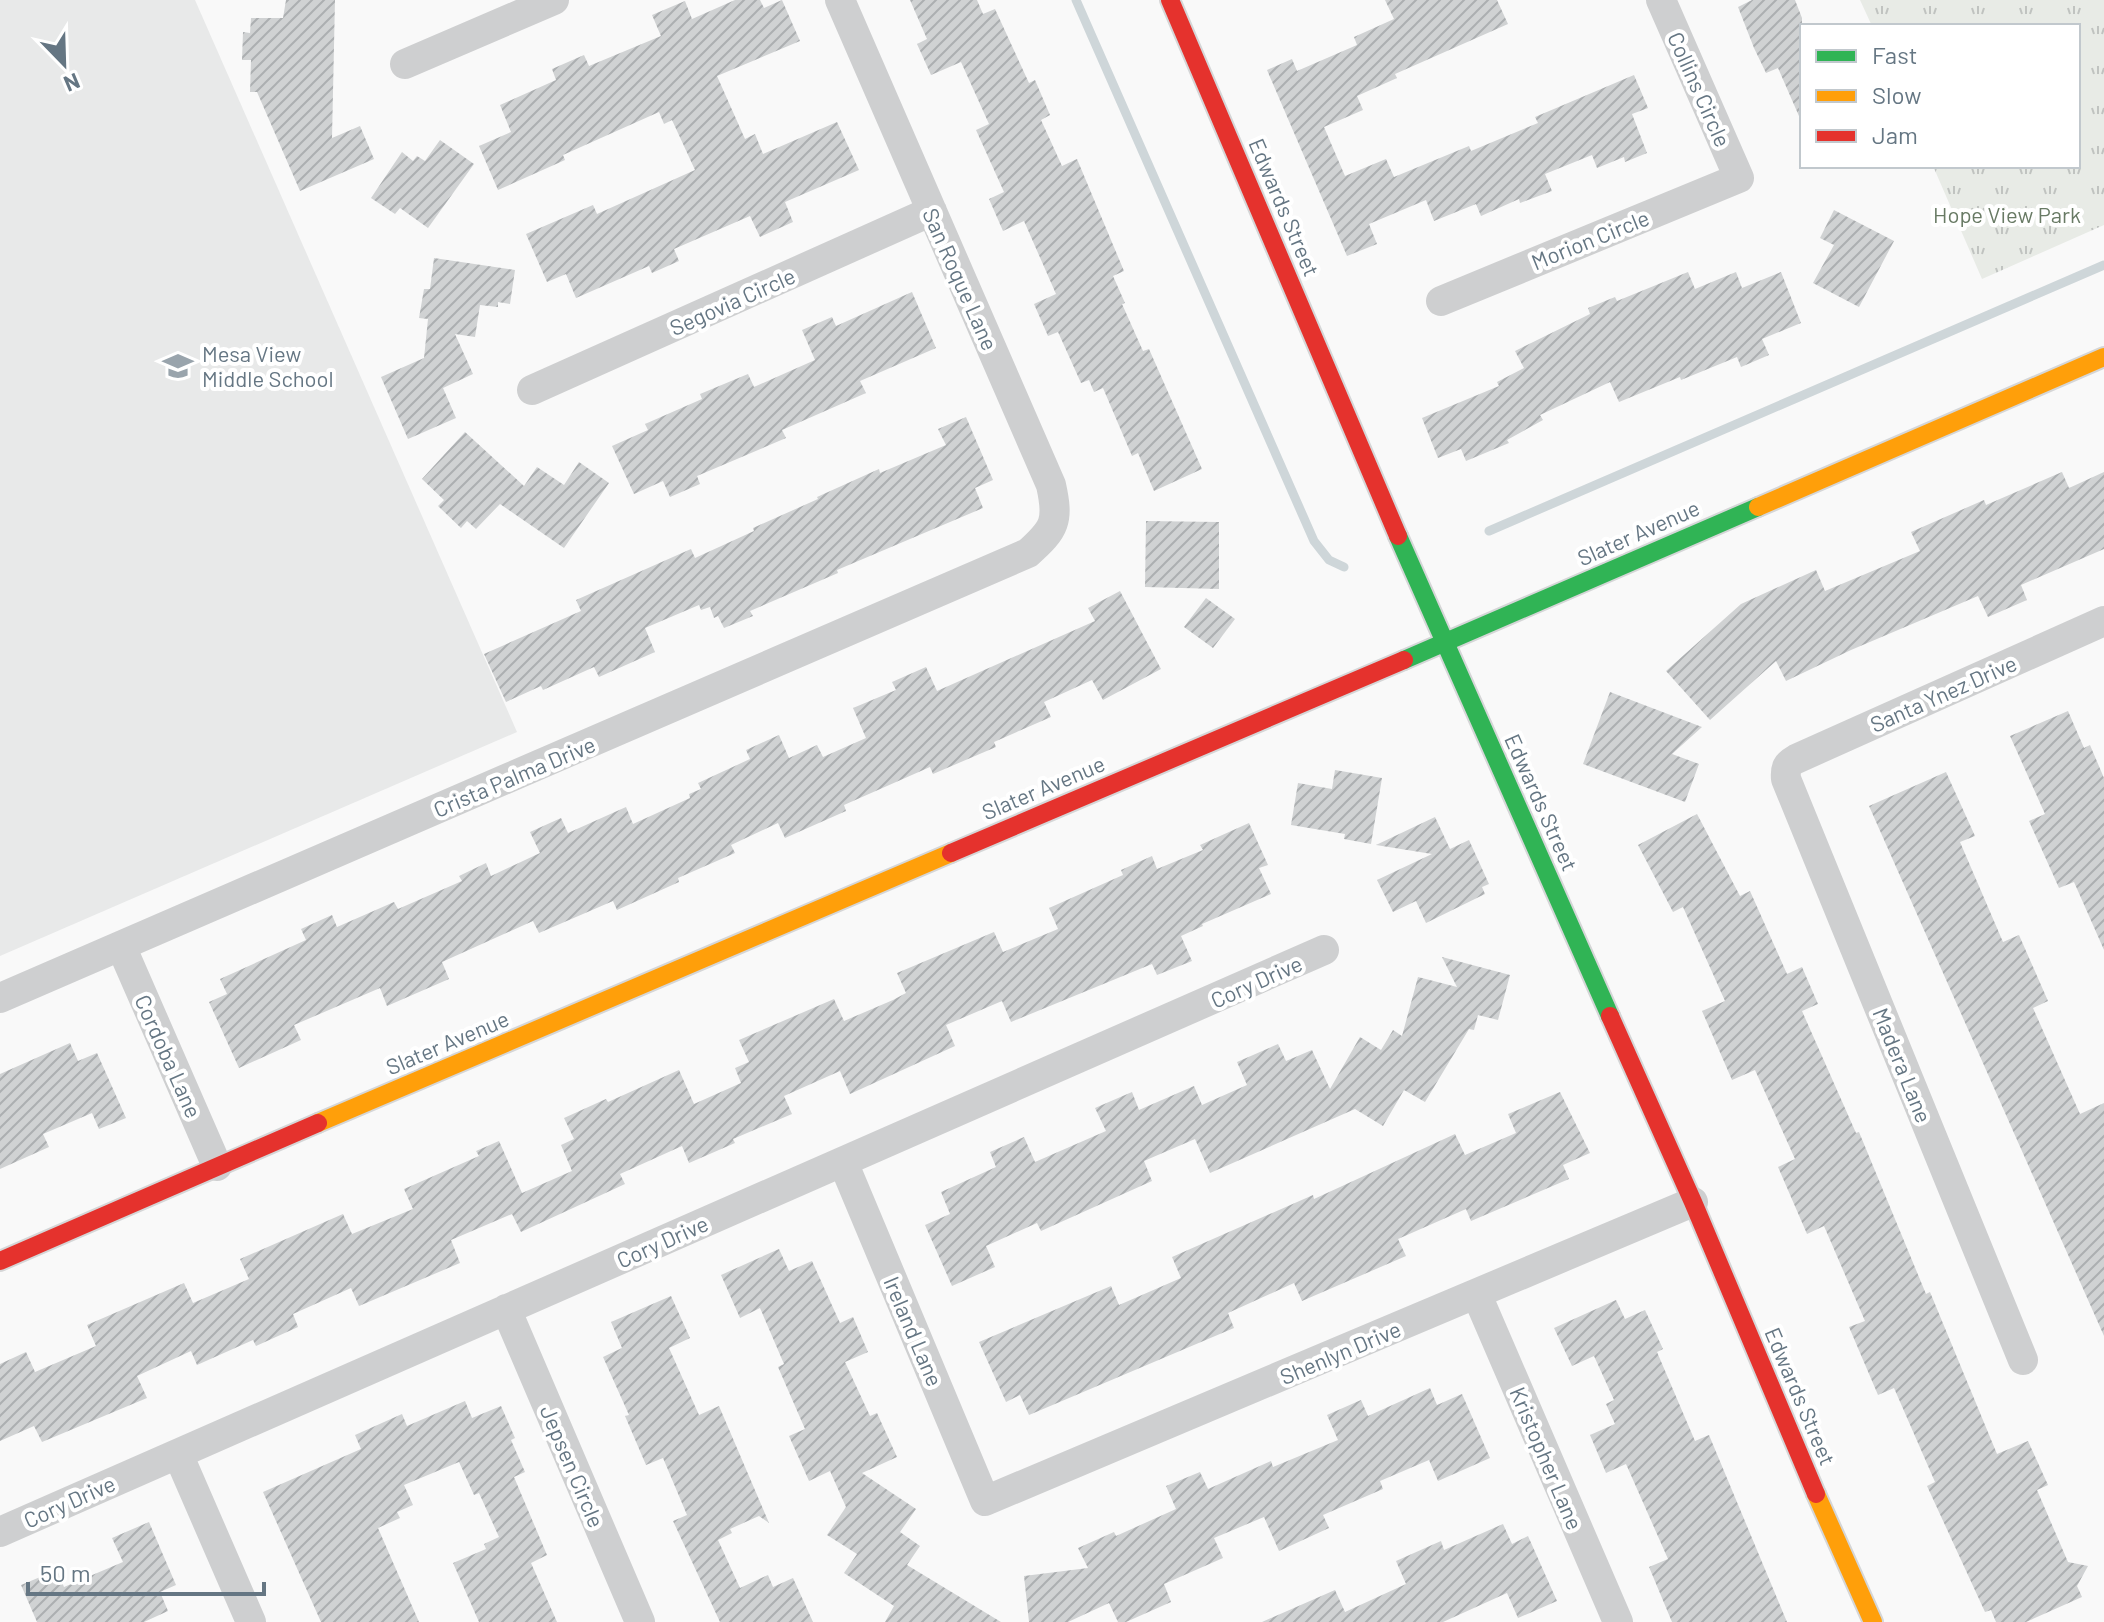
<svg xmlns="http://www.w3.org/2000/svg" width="2104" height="1622" viewBox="0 0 2104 1622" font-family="Barlow,sans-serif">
  <defs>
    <pattern id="park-tufts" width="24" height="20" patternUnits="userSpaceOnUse" patternTransform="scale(2)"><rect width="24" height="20" fill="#e8ebe6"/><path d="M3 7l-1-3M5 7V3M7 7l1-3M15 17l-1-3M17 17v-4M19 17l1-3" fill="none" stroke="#c0c3c0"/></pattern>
    <pattern id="building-hatch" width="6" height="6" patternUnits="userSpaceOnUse" patternTransform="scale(2)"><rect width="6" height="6" fill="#d0d2d3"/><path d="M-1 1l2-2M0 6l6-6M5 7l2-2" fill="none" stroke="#acafb1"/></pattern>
  </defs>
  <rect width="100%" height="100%" fill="#f9f9f9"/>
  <path fill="#e8e9e9" d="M0,0h195l322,732 -517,224z"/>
  <path fill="url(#park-tufts)" d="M1860,0h244v225l-122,54 -49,-113h145v-140h-206z"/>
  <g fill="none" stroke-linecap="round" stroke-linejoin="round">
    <path stroke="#ced6d9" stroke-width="9" d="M1076,0l238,541 15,19 15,7
      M1489,531l615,-266"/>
  </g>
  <path fill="url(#building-hatch)" d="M286,0h49l-3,138 28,-12 14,33 -74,32 -43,-99h-7l1,-32h-9l1,-28 7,1 1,-15h32z
    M735,0h25l4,8 18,-8 18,41 -83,35 28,63 10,-5 8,20 74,-32 22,48 -74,32 8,20 -33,15 -10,-21 -76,33 5,12 -27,12 -3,-7 -73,32 -10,-24 -19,8 -21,-48 67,-29 4,9 98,-44 -23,-50 -8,4 -5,-12 -96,43 2,5 -67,30 -19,-44 32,-14 -11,-27 56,-25 -4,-11 32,-14 5,11 72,-30 -9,-21 33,-14 7,18z
    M910,0h67l6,14 12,-5 34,74 6,-3 15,35 -9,5 21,46 15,-7 47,112 -11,5 12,27 -3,1 21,47 6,-2 53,120 -48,22 -16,-38 -6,3 -29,-68 -9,4 -5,-12 -8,3 -23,-51 -10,4 -14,-32 22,-10 -32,-73 -21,10 -14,-32 15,-7 -28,-62 13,-6 -28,-62 -30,13 -14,-31 10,-5z
    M1385,0h112l11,24 -113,50 2,4 -40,18 6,14 -39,17 21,49 41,-17 8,18 75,-31 2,5 67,-28 -3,-6 99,-42 14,33 -16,6 15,39 -22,9 -1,-5 -27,11 -5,-13 -47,19 7,17 -32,12 -1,-4 -38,17 -5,-12 -42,17 -8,-21 -57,24 8,20 -30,12 -80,-186 25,-11 5,12 60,-26 -3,-8 40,-18z
    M1752,0h43l7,18v105l-24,-55 -12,5 -12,-25 -16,-41z
    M440,140l34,24 -46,64 -28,-20 -5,6 -24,-16 31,-46 11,9 4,-5 8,5z
    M1834,210l60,31 -35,66 -46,-24 21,-38 -14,-7z
    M434,258l81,12 -5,34 -12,-2v5l-18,-2 -5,32 -20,-3 18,40 -30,14 13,30 -48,21 -27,-62 43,-19 4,-39 -9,-1 5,-29h6z
    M1688,272l7,17 41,-17 6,16 39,-16 20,51 -39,16 7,16 -28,12 -4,-10 -56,23 -1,-3 -61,25 -9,-20 -70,33 3,5 -36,20 2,3 -43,18 -5,-12 -23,9 -16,-40 77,-32 -2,-4 27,-14 -9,-17 75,-37 -2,-6 27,-11 2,4z
    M912,292l24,56 -76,33 6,12 -84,37 4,8 -89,38 3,8 -30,13 -7,-16 -29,13 -22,-48 36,-16 -3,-6 57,-25 -2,-5 48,-20 6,13 61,-27 -13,-30 30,-13 4,9z
    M966,417l27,63 -18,8 8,20 -146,62 1,3 -88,38 3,5 -29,12 -6,-12 -4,2 -4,-11 -9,3 -2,-5 -54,23 10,24 -56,25 -5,-10 -51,23 -2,-4 -35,16 -22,-48 97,-43 -5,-11 115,-51 4,9 59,-27 -1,-3 65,-29 -1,-2 62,-28 1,4 66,-28 -8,-16z
    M465,432l59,54 13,-19 27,18 15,-23 30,21 -45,65 -64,-44 -24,25 -9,-8 -6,7 -23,-22 6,-6 -22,-21z
    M2062,472l7,16 35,-16v77l-83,36 6,15 -39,17 -10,-21 -127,54 -65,31 -10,-20 -66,59 -44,-49 75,-67 75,-34 9,21 95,-40 -9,-19 73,-32 2,5z
    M1146,521l73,1v67l-74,-2z
    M1120,591l41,78 -58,31 -11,-20 -48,22 7,15 -57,25 2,5 -63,27 -3,-7 -86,38 2,6 -61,27 -7,-15 -47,22 4,8 -57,25 1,4 -62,28 -4,-9 -74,32 -6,-12 -91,41 7,17 -62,27 -7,-18 -86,37 7,15 -62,28 -30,-66 18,-8 -7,-15 86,-39 -5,-11 31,-14 5,12 57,-25 4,7 64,-28 -3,-5 27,-13 5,13 49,-23 -10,-21 31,-14 7,15 58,-26 7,17 57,-26 -1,-4 12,-5 -3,-6 52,-24 -4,-9 33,-15 10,23 28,-13 6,12 43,-19 -13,-30 43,-18 -4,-8 34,-15 11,24 158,-70 -7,-13z
    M1206,598l29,21 -22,29 -29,-21z
    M1610,692l92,35 -30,27 27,10 -14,38 -102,-38z
    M2068,711l16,37 6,-3 14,33v172l-30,-68 -15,6 -30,-67 16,-7 -35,-78z
    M1335,770l47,8 -11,66 -27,-5 1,-5 -54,-9 7,-42 34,6z
    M1946,772l29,64 -15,6 43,100 16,-7 29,66 -15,7 47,106 24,-11v233l-235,-530z
    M1697,814l43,82 10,-5 37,83 15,-7 16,37 -16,7 54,122 3,-1 67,162 4,-2 67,162 31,-13 20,44 -11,5 31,72 20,4 -11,20 5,11 -56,25h-30l-5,-12 -6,2 -58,-126 8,-4 -41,-94 -16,7 -29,-68 16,-6 -41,-95 -17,8 -29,-67 17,-8 -40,-89 -23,10 -30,-69 23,-10 -42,-94 -10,5 -35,-67z
    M1435,817l15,32 19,-9 20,44 -7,3 3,7 -59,29 -10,-22 -23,11 -16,-32 55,-26 -56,-9z
    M1249,823l19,42 -9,3 12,26 -69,30 1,2 -22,10 11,25 -35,14 -5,-11 -141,58 -9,-21 -56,24 9,21 -105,48 -10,-23 -56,25 8,18 -59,25 2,4 -46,20 -7,-17 -62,28 5,10 -104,48 -9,-18 -61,26 9,23 -101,43 -8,-18 -58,26 5,13 -42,19 -3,-6 -56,25 -6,-14 -54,25 10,22 -105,44 -8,-16 -34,15v-77l26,-12 9,20 61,-26 -9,-21 97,-42 9,20 56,-24 -9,-20 103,-45 9,20 61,-25 -9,-20 75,-33 -3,-5 23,-10 23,52 50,-22 -11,-26 13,-6 -10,-21 42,-19 2,3 71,-32 15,34 47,-21 -6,-15 14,-6 -10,-22 95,-41 10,22 49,-21 13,-7 -9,-20 97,-41 9,20 55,-23 -9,-21 74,-33 -2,-5 31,-14 5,13 46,-19 -3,-5z
    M1442,957l68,18 -12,45 -20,-5 -4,15 -5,-1 -44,73 -21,-12 -21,36 -28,-17 -145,64 -15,-34 -51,22 8,20 -111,50 -4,-8 -51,23 9,21 -43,19 -27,-61 25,-11 -9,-22 55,-25 -6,-15 34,-15 11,25 71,-31 -11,-23 37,-16 7,18 55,-24 8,19 45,-20 -10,-23 41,-18 8,17 26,-11 18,39 30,-52 21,13 12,-20 9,6 16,-59 39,10z
    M70,1043l8,18 19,-8 29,65 -27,11 -7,-16 -49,21 6,13 -49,22v-95z
    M1560,1092l30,61 -27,12 6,14 -98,42 -5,-12 -68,30 8,17 -104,45 -8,-18 -66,30 6,15 -205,87 -9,-20 -14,7 -27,-60 132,-56 8,19 62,-27 -9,-21 141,-62 1,4 141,-65 10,21 51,-22 -8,-19z
    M779,1249l10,22 23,-10 28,62 13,-6 15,35 -23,10 25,54 7,-3 20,44 -35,16 54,36 -16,23 20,14 -13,19 94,57h-116l9,-16 -50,-33 13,-19 -30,-19 19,-28 -16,-36 -21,10 -20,-45 16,-7 -27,-62 6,-3 -24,-56 -20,10 -19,-43z
    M671,1296l19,42 -21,10 30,67 20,-9 50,117 -10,-7 -29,13 2,4 -14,7 22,48 28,-13 5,12 20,-9 20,44h-93l-47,-101 14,-6 -24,-57 -17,7 -21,-49 4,-1 -26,-58 19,-9 -11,-26z
    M1616,1300l9,19 20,-9 18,39 -6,3 38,89 14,-6 78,187h-115l-23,-55 19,-8 -42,-95 -20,9 -16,-38 25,-11 -9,-20 8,-4 -20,-44 -22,10 -18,-38z
    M1430,1388l7,17 25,-11 28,64 -52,23 -9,-21 -49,21 3,8 -60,26 6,13 -50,23 -15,-34 -50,21 9,20 -59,26 7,18 -45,20h-8l-9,-19 -41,19h-39l-5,-46 64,-8 -10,-20 36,-16 2,4 60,-27 -10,-23 34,-14 8,17 63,-28 2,6 65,-27 -11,-25 34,-15 7,16z
    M465,1401l7,17 29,-12 14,32 -4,2 14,32 -11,5 33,78 -16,8 26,59h-78l-26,-59 33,-14 -2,-5 15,-7 -20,-44 -5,2 -15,-33 -55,23 9,20 -16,7 3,6 -22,10 41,94h-98l-58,-130 98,-43 -6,-14 47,-21 5,12z
    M149,1522l27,63 -16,7 8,19 -24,11h-107l-16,-37 36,-15 7,17 59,-25 -11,-24z
    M1503,1524l9,20 16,-8 29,65 -39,17 -11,-25 -64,29h-181l73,-32 10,22 61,-28 -10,-23 45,-20 3,9z"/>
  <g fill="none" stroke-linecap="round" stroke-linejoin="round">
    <g stroke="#d5d6d7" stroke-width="22">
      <path id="fast" d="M1398,536l212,480
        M1404,660l354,-153"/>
    </g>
    <g stroke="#d5d6d7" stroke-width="22">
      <path id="slow" d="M1758,507l346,-150
        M318,1123l633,-270
        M1816,1494l57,128"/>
    </g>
    <g stroke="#d5d6d7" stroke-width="22">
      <path id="jam" d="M1170,0l228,536
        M951,853l453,-193
        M1610,1016l83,186 123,292
        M0,1261l318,-138"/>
    </g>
    <path stroke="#cecfd0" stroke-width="30" d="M405,64l149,-64
      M1441,301l298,-123 -78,-178
      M532,390l400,-179
      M121,946l96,220
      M0,998l1028,-445c27,-24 31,-32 23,-68l-211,-485
      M843,1162l142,339 708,-299
      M1477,1295l141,327
      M506,1309l134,313
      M2023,1360l-237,-581c-1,-11 1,-15 10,-20l308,-138
      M178,1454l73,168
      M0,1532l1324,-582"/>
    <use href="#fast" stroke="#30b455" stroke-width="18"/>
    <use href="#slow" stroke="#ff9f0a" stroke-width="18"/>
    <use href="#jam" stroke="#e5322d" stroke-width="18"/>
  </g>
  <defs>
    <g id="school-bare" transform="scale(2.4)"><path d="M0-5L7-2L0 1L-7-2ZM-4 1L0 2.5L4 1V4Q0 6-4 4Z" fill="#99a4ac" stroke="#fff" stroke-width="2.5" paint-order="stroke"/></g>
  </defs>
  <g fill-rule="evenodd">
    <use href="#school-bare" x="178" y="366"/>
  </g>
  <g text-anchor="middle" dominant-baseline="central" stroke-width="8" stroke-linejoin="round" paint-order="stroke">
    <g font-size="22" fill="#657683" stroke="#fff">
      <text transform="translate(1700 89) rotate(66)">Collins Circle</text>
      <text transform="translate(1285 207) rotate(67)">Edwards Street</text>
      <text transform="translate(1590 239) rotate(-22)">Morion Circle</text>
      <text transform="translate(961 279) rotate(66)">San Roque Lane</text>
      <text transform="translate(732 301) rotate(-24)">Segovia Circle</text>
      <text transform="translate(1638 532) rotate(-24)">Slater Avenue</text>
      <text transform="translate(1943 693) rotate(-24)">Santa Ynez Drive</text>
      <text transform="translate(514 776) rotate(-23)">Crista Palma Drive</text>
      <text transform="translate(1043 787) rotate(-23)">Slater Avenue</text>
      <text transform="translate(1542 802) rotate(66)">Edwards Street</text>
      <text transform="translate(1256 981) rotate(-24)">Cory Drive</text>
      <text transform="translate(447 1042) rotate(-23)">Slater Avenue</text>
      <text transform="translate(169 1056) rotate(66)">Cordoba Lane</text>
      <text transform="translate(1903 1065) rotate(68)">Madera Lane</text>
      <text transform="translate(662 1241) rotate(-24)">Cory Drive</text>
      <text transform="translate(914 1331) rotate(67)">Ireland Lane</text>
      <text transform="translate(1340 1352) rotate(-23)">Shenlyn Drive</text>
      <text transform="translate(1801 1396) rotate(67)">Edwards Street</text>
      <text transform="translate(1547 1458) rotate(67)">Kristopher Lane</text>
      <text transform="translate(573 1466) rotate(67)">Jepsen Circle</text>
      <text transform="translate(69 1501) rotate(-24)">Cory Drive</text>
    </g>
    <g font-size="22" fill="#687a64" stroke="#fff">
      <text x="2007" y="214">Hope View Park</text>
    </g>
    <g font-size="22" fill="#657683" stroke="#fff" text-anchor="start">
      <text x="202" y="353">Mesa View<tspan x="202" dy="25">Middle School</tspan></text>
    </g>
  </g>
  <rect x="1800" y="24" width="280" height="144" fill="#ffffff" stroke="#c1c8cd" stroke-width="2"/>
  <rect x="1816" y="50" width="40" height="12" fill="#30b455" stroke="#c1c8cd" stroke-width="2"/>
  <text x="1872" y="64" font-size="24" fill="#657683">Fast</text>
  <rect x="1816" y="90" width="40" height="12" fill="#ff9f0a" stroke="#c1c8cd" stroke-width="2"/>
  <text x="1872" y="104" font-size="24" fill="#657683">Slow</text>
  <rect x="1816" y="130" width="40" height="12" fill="#e5322d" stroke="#c1c8cd" stroke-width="2"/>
  <text x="1872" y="144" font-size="24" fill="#657683">Jam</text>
  <g transform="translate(64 64) rotate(157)" stroke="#ffffff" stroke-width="6" paint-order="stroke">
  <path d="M0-6L14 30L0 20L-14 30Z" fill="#657683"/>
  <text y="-12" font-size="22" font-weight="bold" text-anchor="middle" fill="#657683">N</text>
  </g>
  <path d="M28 1582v12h236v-12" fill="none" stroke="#657683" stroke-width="4"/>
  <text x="40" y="1582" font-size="24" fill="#657683" stroke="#ffffff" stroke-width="6" paint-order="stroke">50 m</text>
</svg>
